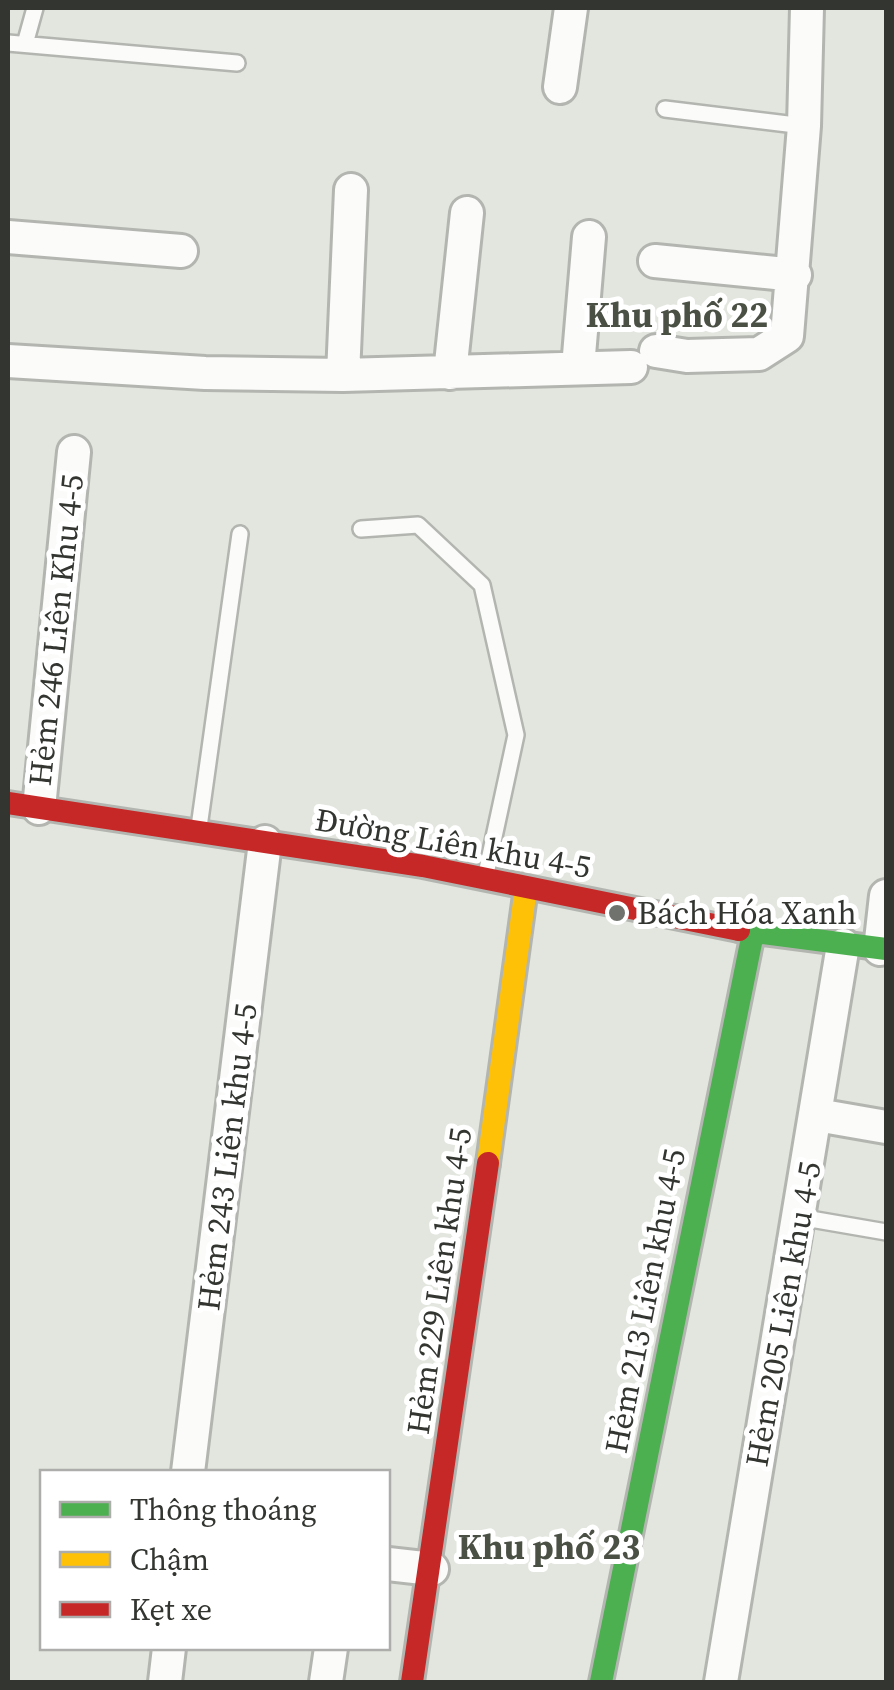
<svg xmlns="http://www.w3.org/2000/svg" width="894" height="1690" viewBox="0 0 894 1690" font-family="'Source Serif 4',serif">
  <rect width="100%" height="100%" fill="#e2e6de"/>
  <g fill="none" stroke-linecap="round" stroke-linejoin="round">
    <g stroke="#b3b6b0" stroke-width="20">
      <path id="lane" d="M8,43l229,20
        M25,44l10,-36
        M665,109l139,17
        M361,529l57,-4 64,60 34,150 -30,139
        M199,827l41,-293
        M799,1217l87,15"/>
    </g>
    <g stroke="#b3b6b0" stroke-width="38">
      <path id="street" d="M560,87l11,-79
        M8,237l173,14
        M655,261l140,14
        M656,351l31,5 72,-2 28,-18 17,-210 3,-118
        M8,361l197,12 138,2 288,-8
        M578,367l11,-130
        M450,373l17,-160
        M343,375l8,-185
        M39,808l35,-356
        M880,949l6,-53
        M817,1115l69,12
        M188,1472l77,-630
        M388,1564l44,5
        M165,1682l4,-34
        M326,1682l5,-34
        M721,1682l122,-737"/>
    </g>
    <g stroke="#b3b6b0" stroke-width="28">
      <path id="fast" d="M739,930l147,19
        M601,1682l152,-749"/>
    </g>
    <g stroke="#b3b6b0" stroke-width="28">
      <path id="slow" d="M488,1163l38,-275"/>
    </g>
    <g stroke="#b3b6b0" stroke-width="28">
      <path id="jam" d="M8,803l415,63 316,64
        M412,1682l76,-519"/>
    </g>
    <use href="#lane" stroke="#fbfbfa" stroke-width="15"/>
    <use href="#street" stroke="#fbfbfa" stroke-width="32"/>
    <use href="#fast" stroke="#4caf50" stroke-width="22"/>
    <use href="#slow" stroke="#ffc107" stroke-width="22"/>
    <use href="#jam" stroke="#c62828" stroke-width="22"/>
  </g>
  <circle fill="#70736d" stroke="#fff" stroke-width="4" cx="617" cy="913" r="10"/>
  <g text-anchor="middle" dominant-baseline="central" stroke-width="10" stroke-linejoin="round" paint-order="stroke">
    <g font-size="32" fill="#323530" stroke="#fff">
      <text transform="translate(56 630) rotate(-84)">Hẻm 246 Liên Khu 4-5</text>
      <text transform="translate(453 843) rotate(10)">Đường Liên khu 4-5</text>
      <text transform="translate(227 1157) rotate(-83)">Hẻm 243 Liên khu 4-5</text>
      <text transform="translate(439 1281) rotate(-82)">Hẻm 229 Liên khu 4-5</text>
      <text transform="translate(645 1301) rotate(-79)">Hẻm 213 Liên khu 4-5</text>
      <text transform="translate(783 1314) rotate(-80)">Hẻm 205 Liên khu 4-5</text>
    </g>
    <g font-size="32" fill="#323530" stroke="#fff" text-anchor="start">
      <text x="637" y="913">Bách Hóa Xanh</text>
    </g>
    <g font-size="35" font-weight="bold" fill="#4a5044" stroke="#fff">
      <text x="677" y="315">Khu phố 22</text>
      <text x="549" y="1547">Khu phố 23</text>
    </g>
  </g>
  <rect width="894" height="1690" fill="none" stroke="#323530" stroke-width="20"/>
  <rect x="40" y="1470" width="350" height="180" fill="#ffffff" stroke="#adaeac" stroke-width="2.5"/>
  <rect x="60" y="1502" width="50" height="15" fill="#4caf50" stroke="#adaeac" stroke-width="2.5"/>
  <text x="130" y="1520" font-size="30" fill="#323530">Thông thoáng</text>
  <rect x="60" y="1552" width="50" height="15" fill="#ffc107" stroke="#adaeac" stroke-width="2.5"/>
  <text x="130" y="1570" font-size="30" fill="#323530">Chậm</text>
  <rect x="60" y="1602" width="50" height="15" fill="#c62828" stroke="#adaeac" stroke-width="2.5"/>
  <text x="130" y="1620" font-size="30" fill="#323530">Kẹt xe</text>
</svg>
